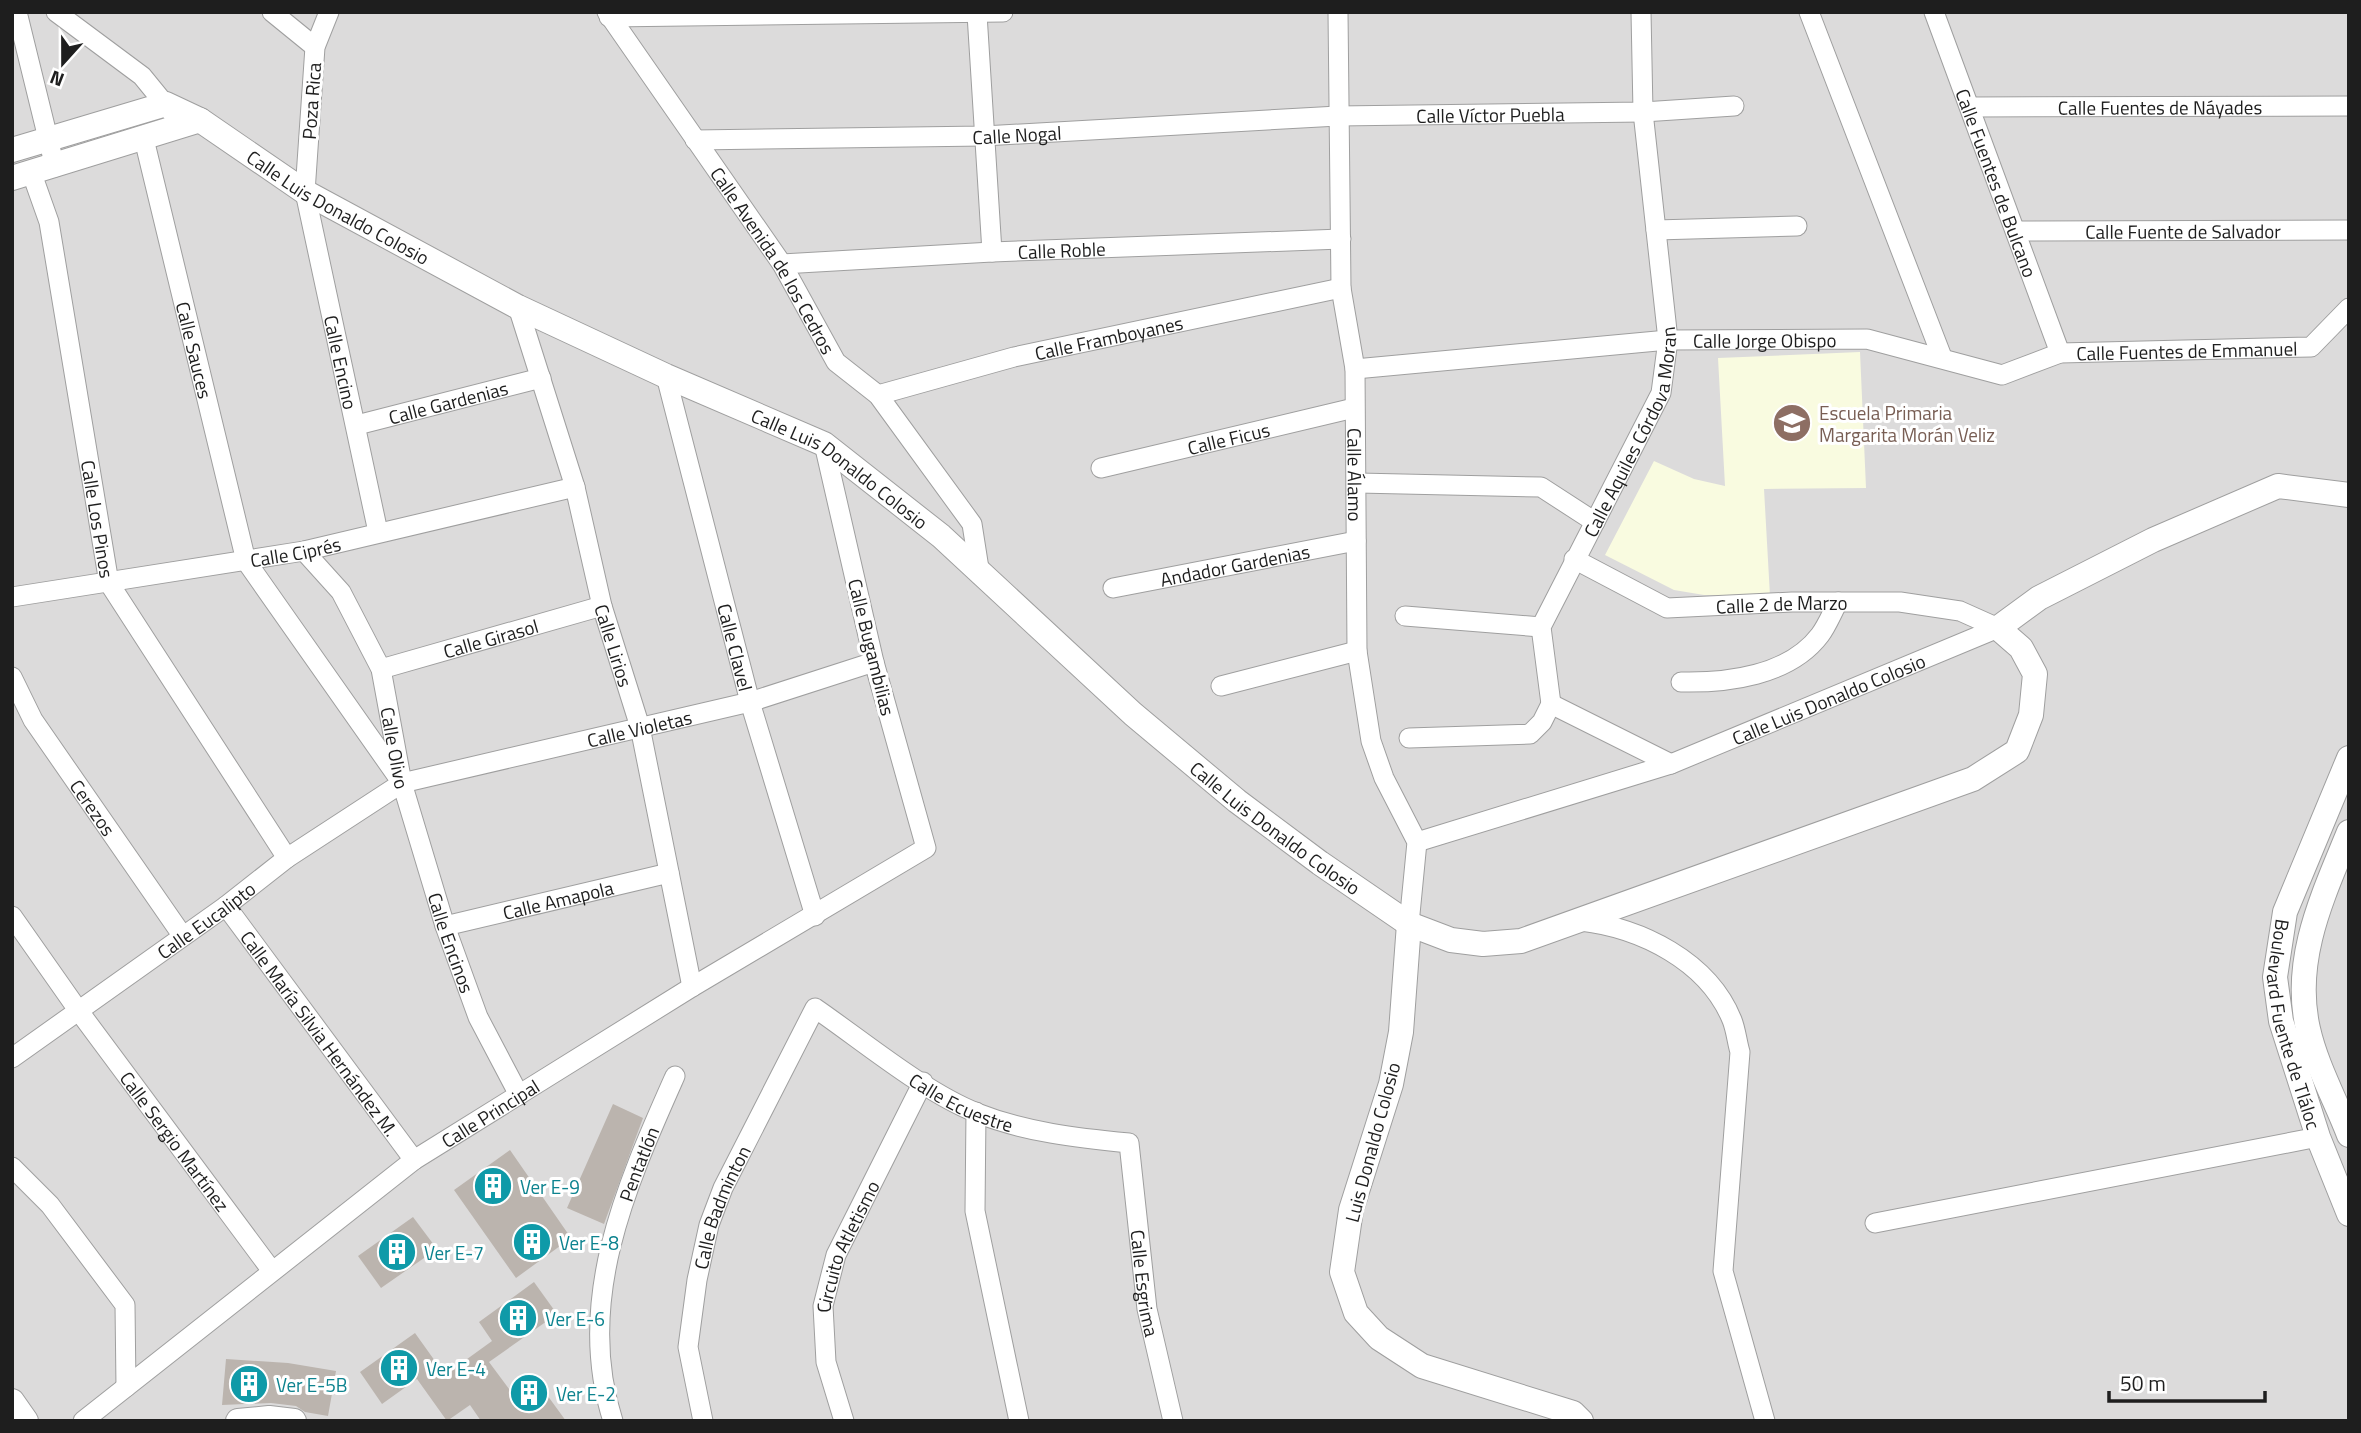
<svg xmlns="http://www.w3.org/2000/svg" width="2361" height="1433" viewBox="0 0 2361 1433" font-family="'Titillium Web',sans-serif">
  <rect width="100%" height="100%" fill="#eeece5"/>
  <path fill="#dcdbdb" d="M12,12h2337v1409h-2337z"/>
  <path fill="#f9fbe0" d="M1860,352l6,136 -102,1 6,107 -66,-1 -30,-5 -69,-35 49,-94 40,18 31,7 -7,-128z"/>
  <path fill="#bbb4ae" d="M613,1104l30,14 -39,106 -37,-16z
    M510,1150l61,88 -55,40 -62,-88z
    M413,1217l24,32 -56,39 -23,-32z
    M534,1282l23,32 -68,48 23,31 22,-16 32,44h-85l-11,-16 -23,16 -30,-42 -35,25 -22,-32 55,-39 30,42 47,-34 -13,-19z
    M226,1359l62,4 48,8 -8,45 -23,-4 -9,-6 -25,-3 -49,2z"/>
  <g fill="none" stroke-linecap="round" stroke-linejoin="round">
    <g stroke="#9f9f9f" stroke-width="21">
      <g id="minor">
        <path d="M17,12l38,155"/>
        <path d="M56,12l86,64 31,38"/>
        <path d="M272,12l43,35"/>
        <path id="s1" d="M329,12l-14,35 -10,145 73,340"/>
        <path id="s2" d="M607,12l175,252 54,98 42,33 94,129 8,51"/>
        <path id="s3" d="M1338,12l3,276 14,81 2,282 14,90 13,37 33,64 -8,82"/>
        <path d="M1809,12l133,345"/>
        <path id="s4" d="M1934,12l126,341"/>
        <path d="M977,14l15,238"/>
        <path d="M609,17l394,-5"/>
        <path id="s5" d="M1971,107l378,-1"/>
        <path id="s6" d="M144,139l102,422 156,222"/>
        <path id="s7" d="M695,140l289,-4 354,-20 305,-4 91,-6"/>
        <path id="s8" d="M32,174l17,48 60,361 178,275"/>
        <path d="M1656,230l141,-4"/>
        <path id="s9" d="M2017,231l332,-1"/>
        <path id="s10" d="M782,264l210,-12 349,-13"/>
        <path id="s11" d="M518,307l57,180 27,119 38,121 52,260"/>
        <path id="s12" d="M1355,369l313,-29 199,-1 135,36 58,-22 251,-6 38,-39"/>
        <path id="s13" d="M666,376l84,326 65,214"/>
        <path id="s14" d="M878,395l136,-38 327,-69"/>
        <path id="s15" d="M357,425l184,-47"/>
        <path id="s16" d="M1101,468l253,-60"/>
        <path d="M1358,483l183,4 54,35"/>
        <path id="s17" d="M304,551l37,41 40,77 21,114 43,143 33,91 41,78"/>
        <path id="s18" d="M1574,559l93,49 125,-6h108l60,9 38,17"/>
        <path id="s19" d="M1113,588l243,-47"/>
        <path id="s20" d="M12,597l292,-46 271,-64"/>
        <path d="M1405,616l136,11"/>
        <path id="s21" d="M381,669l221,-63"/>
        <path id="s22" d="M12,677l21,43 149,215"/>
        <path d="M1681,682c46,1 108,-6 139,-47 7,-9 12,-22 18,-33"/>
        <path d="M1221,686l136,-35"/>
        <path id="s23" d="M1551,704l-10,-77 120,-234 7,-53 -25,-228 -2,-100"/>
        <path d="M1551,704l120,60"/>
        <path d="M1409,738l121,-4 12,-12 9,-18"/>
        <path id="s24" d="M1417,842l254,-78 327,-136"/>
        <path id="s25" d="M226,906l188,254"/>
        <path id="s26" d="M12,916l66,94 194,261"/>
        <path d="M1581,921c60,7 127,40 151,99 4,10 5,22 8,32l-17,219 42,150"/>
        <path id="s27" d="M445,926l224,-53"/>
        <path id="s28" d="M12,1058l214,-152 61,-48 115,-75 348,-81 124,-40"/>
        <path d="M976,1112l-1,99 44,210"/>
        <path d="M12,1167l38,38 75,100 1,82"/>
        <path d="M1875,1223l443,-86"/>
        <path id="s29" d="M83,1421l331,-261 278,-173 234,-139 -52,-186 -50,-218"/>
        <path id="s30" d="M613,1421c-39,-120 14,-237 62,-345"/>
        <path id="s31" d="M703,1421l-15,-74 9,-67 12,-55 14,-37 92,-180c48,33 109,84 162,105 48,19 100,25 152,30l18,166 26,112"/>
        <path id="s32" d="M844,1421l-18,-59 -3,-56 13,-51 87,-173"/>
      </g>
    </g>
    <g stroke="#9f9f9f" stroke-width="26">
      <g id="tertiary">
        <path id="s33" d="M12,150l154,-46 34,16 105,72 213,115 148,69 158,68 117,92 192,178 104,87 83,62 89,61 42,16 32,4 38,-3 452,-162 44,-28 14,-36 4,-41 -14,-26 -23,-20 41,-30 114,-58 125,-54 71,9"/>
        <path d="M12,178l188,-58"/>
        <path id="s34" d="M2349,758l-64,154 -10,65 6,44 37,116 31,77"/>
        <path d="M2349,832c-26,64 -57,127 -41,197 8,36 28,72 41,106"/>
        <path d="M1409,924l-8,108 -10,52 -40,126 -9,62 14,41 23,25 43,28 151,47 8,8"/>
        <path d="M12,1401l14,20"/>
        <path d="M238,1421l31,-3 25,3"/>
      </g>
    </g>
    <use href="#minor" stroke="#fff" stroke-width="19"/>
    <use href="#tertiary" stroke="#fff" stroke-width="24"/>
  </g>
  <defs>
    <g id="school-disc" transform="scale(2.0125)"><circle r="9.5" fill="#8d6e63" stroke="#fff"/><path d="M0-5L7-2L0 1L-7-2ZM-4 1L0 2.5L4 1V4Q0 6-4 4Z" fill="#fff"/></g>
    <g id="building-disc" transform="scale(2.0125)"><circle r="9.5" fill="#0f9aa8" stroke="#fff"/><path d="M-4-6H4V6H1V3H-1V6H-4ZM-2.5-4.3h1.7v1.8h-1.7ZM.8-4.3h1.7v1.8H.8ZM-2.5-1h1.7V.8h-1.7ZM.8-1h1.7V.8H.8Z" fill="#fff"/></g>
  </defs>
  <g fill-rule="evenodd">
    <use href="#school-disc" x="1792" y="423"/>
    <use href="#building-disc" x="493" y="1186"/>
    <use href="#building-disc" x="532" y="1242"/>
    <use href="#building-disc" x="397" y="1252"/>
    <use href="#building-disc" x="518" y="1318"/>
    <use href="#building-disc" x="399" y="1368"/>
    <use href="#building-disc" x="249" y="1384"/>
    <use href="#building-disc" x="529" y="1393"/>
  </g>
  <g text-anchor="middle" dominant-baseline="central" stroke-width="6" stroke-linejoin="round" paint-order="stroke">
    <g font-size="19" fill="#1e1e1e" stroke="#fff">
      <text transform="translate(311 101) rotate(-86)">Poza Rica</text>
      <text stroke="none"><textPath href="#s5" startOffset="189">Calle Fuentes de Náyades</textPath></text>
      <text stroke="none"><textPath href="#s7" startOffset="796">Calle Víctor Puebla</textPath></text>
      <text stroke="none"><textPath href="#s7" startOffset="322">Calle Nogal</textPath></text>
      <text stroke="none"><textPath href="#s4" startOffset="182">Calle Fuentes de Bulcano</textPath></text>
      <text stroke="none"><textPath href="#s33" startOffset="362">Calle Luis Donaldo Colosio</textPath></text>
      <text stroke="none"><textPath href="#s9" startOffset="166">Calle Fuente de Salvador</textPath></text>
      <text stroke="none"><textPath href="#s10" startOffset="280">Calle Roble</textPath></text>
      <text stroke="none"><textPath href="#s2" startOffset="299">Calle Avenida de los Cedros</textPath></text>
      <text stroke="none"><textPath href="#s14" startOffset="238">Calle Framboyanes</textPath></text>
      <text stroke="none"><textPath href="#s12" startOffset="411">Calle Jorge Obispo</textPath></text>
      <text stroke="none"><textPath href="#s6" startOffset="217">Calle Sauces</textPath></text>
      <text stroke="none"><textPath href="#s12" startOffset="842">Calle Fuentes de Emmanuel</textPath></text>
      <text stroke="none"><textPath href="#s1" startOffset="357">Calle Encino</textPath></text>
      <text stroke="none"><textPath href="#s15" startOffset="94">Calle Gardenias</textPath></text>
      <text stroke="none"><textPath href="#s23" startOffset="294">Calle Aquiles Córdova Moran</textPath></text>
      <text stroke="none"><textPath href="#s16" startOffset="131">Calle Ficus</textPath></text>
      <text stroke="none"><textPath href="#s33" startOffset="929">Calle Luis Donaldo Colosio</textPath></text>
      <text stroke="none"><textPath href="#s3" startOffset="464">Calle Álamo</textPath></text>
      <text stroke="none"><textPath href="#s8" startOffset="352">Calle Los Pinos</textPath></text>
      <text stroke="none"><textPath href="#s20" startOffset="287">Calle Ciprés</textPath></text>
      <text stroke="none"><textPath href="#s19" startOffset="124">Andador Gardenias</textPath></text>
      <text stroke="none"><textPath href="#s18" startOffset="220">Calle 2 de Marzo</textPath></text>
      <text stroke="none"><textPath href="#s21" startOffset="114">Calle Girasol</textPath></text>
      <text stroke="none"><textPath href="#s11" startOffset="352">Calle Lirios</textPath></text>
      <text stroke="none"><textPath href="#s13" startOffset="280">Calle Clavel</textPath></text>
      <text transform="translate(872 647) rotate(76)">Calle Bugambilias</text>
      <text stroke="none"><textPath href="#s24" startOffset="436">Calle Luis Donaldo Colosio</textPath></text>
      <text stroke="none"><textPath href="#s28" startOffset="721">Calle Violetas</textPath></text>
      <text stroke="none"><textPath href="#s17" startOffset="222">Calle Olivo</textPath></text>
      <text stroke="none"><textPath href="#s22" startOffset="154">Cerezos</textPath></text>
      <text stroke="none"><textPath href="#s33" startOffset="1496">Calle Luis Donaldo Colosio</textPath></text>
      <text stroke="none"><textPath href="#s27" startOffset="116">Calle Amapola</textPath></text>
      <text stroke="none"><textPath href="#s28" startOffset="238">Calle Eucalipto</textPath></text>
      <text stroke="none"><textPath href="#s17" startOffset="425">Calle Encinos</textPath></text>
      <text stroke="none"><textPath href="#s34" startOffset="282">Boulevard Fuente de Tláloc</textPath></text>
      <text stroke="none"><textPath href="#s25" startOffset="158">Calle María Silvia Hernández M.</textPath></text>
      <text stroke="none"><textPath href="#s31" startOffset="616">Calle Ecuestre</textPath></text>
      <text stroke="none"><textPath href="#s29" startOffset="511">Calle Principal</textPath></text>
      <text stroke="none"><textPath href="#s26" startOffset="278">Calle Sergio Martínez</textPath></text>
      <text transform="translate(1372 1142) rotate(-75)">Luis Donaldo Colosio</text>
      <text stroke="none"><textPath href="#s30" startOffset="264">Pentatlón</textPath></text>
      <text stroke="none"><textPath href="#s31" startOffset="220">Calle Badminton</textPath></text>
      <text stroke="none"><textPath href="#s32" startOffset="182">Circuito Atletismo</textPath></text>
      <text stroke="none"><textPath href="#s31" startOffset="931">Calle Esgrima</textPath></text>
    </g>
    <g font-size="19" fill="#785e54" stroke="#fff" text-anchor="start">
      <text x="1819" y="412">Escuela Primaria<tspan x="1819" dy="22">Margarita Morán Veliz</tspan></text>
    </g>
    <g font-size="19" fill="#0d838f" stroke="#fff" text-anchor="start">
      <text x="520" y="1186">Ver E-9</text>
      <text x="559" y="1242">Ver E-8</text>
      <text x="424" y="1252">Ver E-7</text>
      <text x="545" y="1318">Ver E-6</text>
      <text x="426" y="1368">Ver E-4</text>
      <text x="276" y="1384">Ver E-5B</text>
      <text x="556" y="1393">Ver E-2</text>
    </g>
  </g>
  <rect width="2361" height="1433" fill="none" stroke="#1e1e1e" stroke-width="28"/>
  <g transform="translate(63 63) rotate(201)" stroke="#ffffff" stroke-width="5" paint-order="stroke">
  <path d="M0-5L12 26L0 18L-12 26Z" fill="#1e1e1e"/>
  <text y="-10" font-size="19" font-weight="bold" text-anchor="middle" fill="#1e1e1e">N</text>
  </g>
  <path d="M2109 1391v10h156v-10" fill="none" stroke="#1e1e1e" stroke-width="3.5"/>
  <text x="2120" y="1391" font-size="21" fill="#1e1e1e" stroke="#ffffff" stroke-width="5" paint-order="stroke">50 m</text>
</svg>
